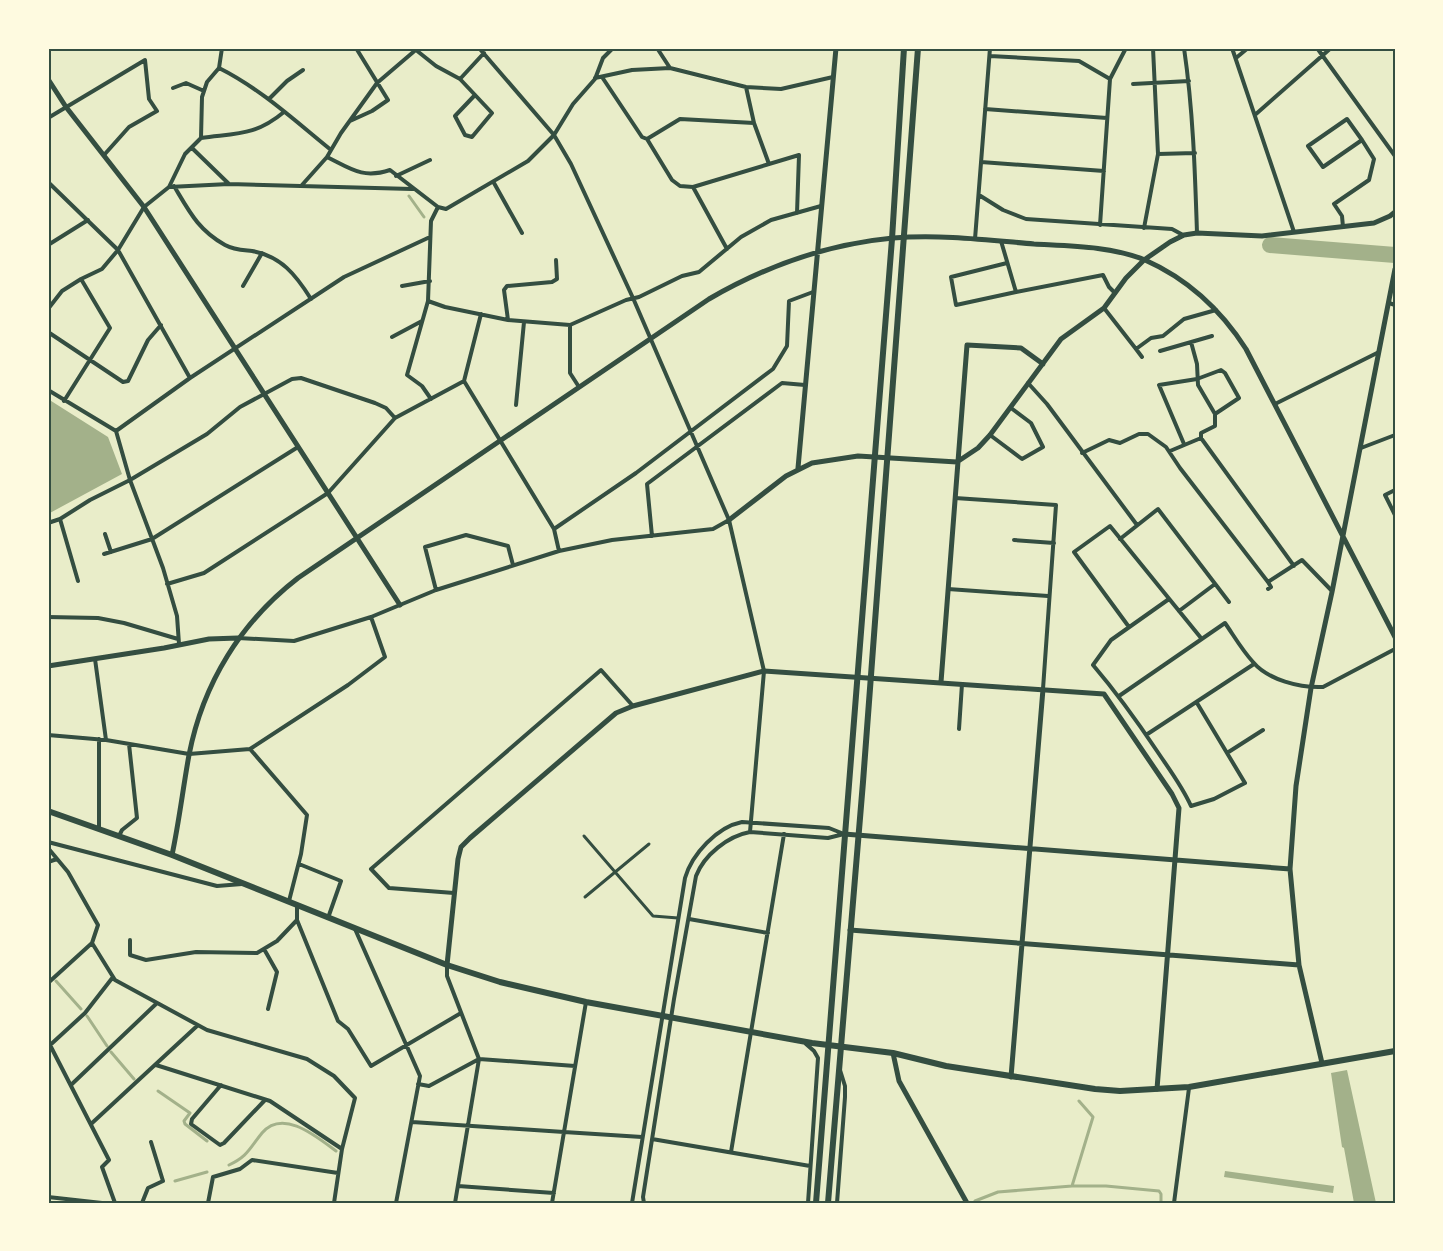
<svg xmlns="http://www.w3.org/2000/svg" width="1443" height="1251" viewBox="0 0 1443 1251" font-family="Helvetica,sans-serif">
  <rect width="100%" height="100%" fill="#e9edc9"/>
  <path fill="#a3b18a" d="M48,399l60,38 14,37 -74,40z
    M1347,1070l29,133h-22l-10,-55 -2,-1 -11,-74z
    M1225,1171l109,15 -1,7 -109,-16z"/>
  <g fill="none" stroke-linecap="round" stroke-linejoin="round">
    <path stroke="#a3b18a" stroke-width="3" d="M409,196l15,21
      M56,981l25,28
      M87,1016l20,30
      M111,1052l23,27
      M158,1091l32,22 -6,8 1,3 22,17
      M1079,1101l14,16 -21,69h34l53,5 2,3v9
      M229,1165c19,-9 20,-16 33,-32 21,-25 55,4 74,18
      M175,1181l32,-9
      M975,1201l23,-9 74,-6"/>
    <path stroke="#a3b18a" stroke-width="16" d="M1270,245l125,10"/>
    <path stroke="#344e41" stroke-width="3" d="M584,836l69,80 25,2
      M585,897l64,-53"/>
    <path stroke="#344e41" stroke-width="4" d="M479,48l75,87 17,29 62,134 96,222 35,151 -14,161
      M657,48l13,20
      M1184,48c9,61 11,123 13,185
      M1232,48l62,184
      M1317,48l78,108
      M1394,48l1,2
      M416,50l20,16 24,13 32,34 -20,24 -7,-2 -10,-19 20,-21
      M990,56l89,5 31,18
      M1236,58l12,-10
      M219,68c42,21 76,53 112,82
      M602,77l40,60 5,2
      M595,78l37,-8 38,-2 76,19 35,2 52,-12
      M460,79l24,-26
      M1133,84l56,-3
      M746,87l8,36 15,41
      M173,88l13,-5 18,8
      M269,99l18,-18 16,-11
      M985,109l122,9
      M1256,114l75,-66
      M48,118l97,-58 4,39 8,12 -28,16 -25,28
      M350,121l22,-10 16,-11 -32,-52
      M754,123l-74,-4 -33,20 25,41 8,6 13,1 106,-32 -2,58
      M201,138c36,-5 54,-2 83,-26
      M192,148l37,36
      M1158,154l37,-1
      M327,157l14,-24 36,-50 41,-35
      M981,162l123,9
      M396,176l34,-16
      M48,182l70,68 72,128
      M494,183l28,50
      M302,185l25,-28c24,12 36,22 63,13l48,37 8,2 82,-48 26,-26 19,-31 22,-25 8,-21 10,-10
      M174,186c15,25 24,44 51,59 9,5 18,5 27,6 29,5 44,24 59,48
      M169,187l16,-33 16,-16 1,-41 5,-15 12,-14 3,-20
      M693,187l34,62
      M979,195l24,15 23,9 146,10 11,6
      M1100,225l10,-146 16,-31
      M1343,227l-1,-11 -8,-12 35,-24 5,-21 -12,-19 -39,27 -15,-21 39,-27 15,21
      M1144,228l14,-74 -5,-106
      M975,239l15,-191
      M1001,241l15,51 87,-17 6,12 6,6
      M48,245l40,-25
      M1007,263l-56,14 5,28 60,-13
      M243,286l19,-33
      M402,286l28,-5
      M428,301l17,6 63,13 62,5 56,-25 13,-3 43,-21 17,-4 42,-35 30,-17 50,-14
      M1389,303l6,2
      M1104,308l32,41 15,-11 12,-2 21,-17 32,-9
      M48,309l14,-18 19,-12 21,-10 16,-19 26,-43 25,-20 60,-3 183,5
      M481,314l-17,67 90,148 5,22
      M508,320l-4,-30 3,-4 45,-4 5,-3 -1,-19
      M570,325v48l9,14
      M48,332l75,50 5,-1 20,-41 13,-15
      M392,337l30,-16
      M1191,342l6,22 1,21 17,29v12l-14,7v5
      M1136,349l6,8
      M1160,351l52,-15
      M1028,383l19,21 90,121
      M48,390l68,41 14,49 33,88 14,48 2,28
      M431,399l-9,-13 -15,-11 21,-74 3,-80 7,-14
      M64,401l46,-73 -29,-49
      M1275,404l104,-52
      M516,405l8,-83
      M116,431l74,-53 154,-101 86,-40
      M990,435l32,24 21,-12 -12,-24 -20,-15
      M1184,444l-25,-59 38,-6 24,-9 4,3 14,25 -24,16
      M1361,448l34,-13
      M1170,451l31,-13 93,128
      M1082,453l27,-13 11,3 19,-9h9l18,13 14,21 88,114 34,-22 30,31
      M1395,490l-10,5 10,20
      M955,498l101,7 -13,184
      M60,519l18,62
      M48,523l12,-4 30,-19 40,-20 77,-46 33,-27 52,-28 9,-1 74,25 11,5 9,10
      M554,529l82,-56 137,-104 14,-23 2,-45 24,-9
      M105,534l6,18
      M652,536l-5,-52 135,-101 23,2
      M1120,539l38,-30 71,93
      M1014,540l40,3
      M104,554l48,-15 146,-92
      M167,584l37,-11 124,-80 67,-75 69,-37
      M948,589l100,7
      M1268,589l3,-2 -3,-5
      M436,590l-11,-43 41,-12 42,11 5,19
      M1169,599l-58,41 -18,25c23,27 44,56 64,86 12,18 25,35 34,55l23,-7 31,-16 -48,-80
      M1179,611l36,-27
      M48,617l50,1 26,5 54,16
      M1129,627l-55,-75 36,-26 91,112
      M238,638l56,3 77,-24 65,-27 123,-39 53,-11 101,-11 16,-9
      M95,659l11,81
      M1119,696l106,-73c9,13 17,27 28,39 15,18 47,26 70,25l72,-38
      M959,729l3,-45
      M48,735l58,5 83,14 61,-5 98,-64 37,-28 -14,-40
      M1146,735l108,-71
      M99,739v90
      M250,749l57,66 -6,39 -12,47
      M1227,753l36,-23
      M119,836l3,-6 15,-12 -8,-74
      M48,842l169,44 25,-2
      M48,848l20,24 30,53 -6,18 -44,40
      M48,862l9,-3
      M299,864l42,17 -13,37
      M454,893l-65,-5 -18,-19 230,-199 32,36
      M297,907v13l41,101 10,8 23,37 90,-53
      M689,919l79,14
      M355,929l65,147 -24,127
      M130,940v15l16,5 50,-8 61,1 20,-12 20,-21
      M92,943l23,37 92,50 100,29 27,17 21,22 -13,51 -8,54
      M264,949l13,23 -9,37
      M447,966v10l32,83 -24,144
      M806,1044l8,7 4,7 -10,145
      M50,1045l59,115 -7,7 13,36
      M48,1047l37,-34 28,-36
      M156,1065l114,36 72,48
      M72,1084l84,-80
      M418,1084l11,2 50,-27 96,7
      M221,1085l-29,34 -1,5 29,21 4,-2 41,-43
      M412,1122l152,10 22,-130
      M91,1124l106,-98
      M652,1139l158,27
      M731,1152l53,-318
      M458,1186l96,7
      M48,1197l54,6
      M142,1203l6,-15 15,-7 -12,-39
      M208,1203l5,-26 27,-8 12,-9 86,13
      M552,1203l12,-71 78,5
      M632,1203l53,-325c7,-24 32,-51 57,-56l87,6 15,6
      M644,1203l-1,-6 31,-198 22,-123c8,-21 32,-40 54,-44l78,6 16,-4
      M837,1203l8,-106v-11l-5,-16
      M1174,1203l15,-115"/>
    <path stroke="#344e41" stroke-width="5" d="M48,79l18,28 78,100 256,398
      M798,468l38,-420
      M729,520l57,-44 26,-13 46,-7 99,6 21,-14 12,-13 71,-96 43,-31 22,-30 18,-18 26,-18 14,-7 13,-2 65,3 112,-13 16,-7 5,-4
      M48,666l116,-18 45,-9 29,-1
      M941,682l26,-337 54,3 22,16
      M844,834l446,35
      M172,855c7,-33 11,-67 17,-100 14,-72 52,-133 109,-177l411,-279c57,-33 119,-55 184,-61 46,-4 95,2 141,6 36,2 77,2 111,16 43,19 76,50 101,89l149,288
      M850,930l449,35
      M447,965l11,-106 3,-12 9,-9 146,-125 17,-7 131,-35 340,23 68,100 7,14 -22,281
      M893,1053l6,28 68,122
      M1322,1063l-23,-98 -9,-96 6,-83 15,-98 21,-96 63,-323
      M1011,1077l32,-388"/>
    <path stroke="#344e41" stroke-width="6" d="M48,811l124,44 275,110 53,17 86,20 226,41 81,10 53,13 149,23 25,2 69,-4 206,-36
      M816,1203l76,-964 12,-191
      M828,1203l35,-421 55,-734"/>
  </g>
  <rect width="1443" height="1251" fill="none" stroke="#fefae0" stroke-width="99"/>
  <rect x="50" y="50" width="1344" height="1152" fill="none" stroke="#344e41" stroke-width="2"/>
</svg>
